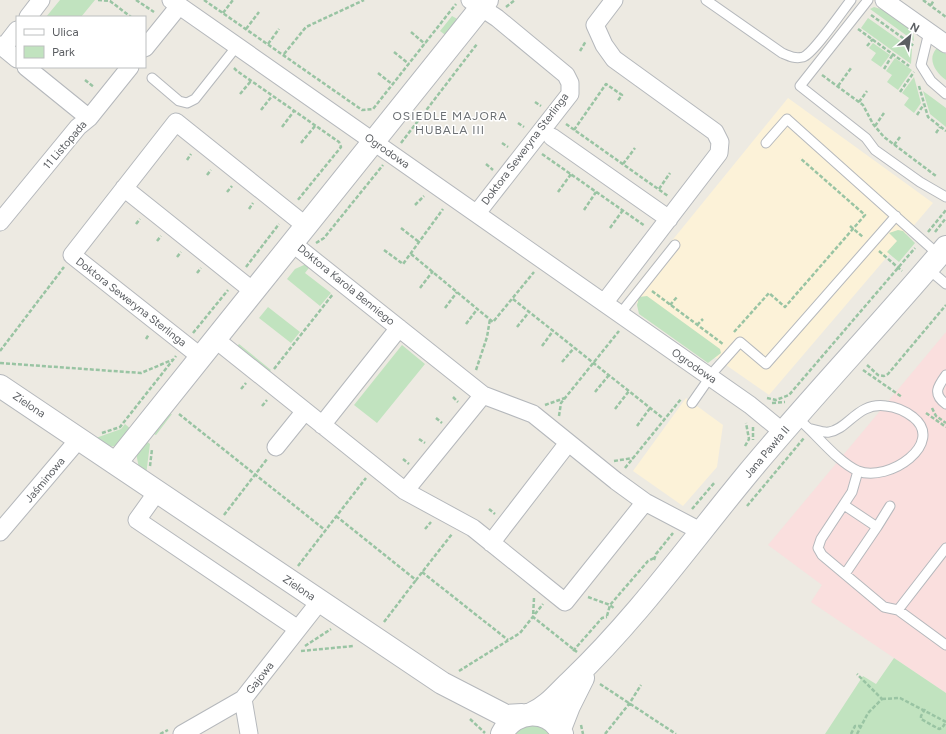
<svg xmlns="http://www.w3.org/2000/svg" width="946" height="734" viewBox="0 0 946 734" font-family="Figtree,sans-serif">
  <rect width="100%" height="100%" fill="#edeae2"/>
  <path fill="#fcf2d8" d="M788,98l145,105 -164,192 -142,-99z
    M686,398l37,27 -6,42 -34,39 -50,-35z"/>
  <path fill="#fadfde" d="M946,332v361l-135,-91 11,-17 -54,-40z"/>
  <path fill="#c1e3bf" d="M60,0h35l-14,17h-35z
    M874,7l10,3 26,18 3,4 1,9 -44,-32z
    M452,16l9,5 -13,16 -8,-6z
    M868,18l44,31 -1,15 -50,-36z
    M873,43l17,12 -9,12 -10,-7 5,-7 -7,-5z
    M936,49h2l8,5v26c-10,-7 -19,-20 -10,-31z
    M895,58l17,12 -14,20 -11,-8 5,-7 -6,-4z
    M914,77l7,26 -7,10 -10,-8 5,-7 -7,-5z
    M923,91l23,17v19l-16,-13z
    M898,230l5,1 12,12 -16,19 -12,-10 10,-11 -8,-8z
    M307,260l5,4 -7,9 26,20 -11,13 -33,-27 8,-10 9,-4z
    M647,296l73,53 1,4 -13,10 -69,-49 -2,-9 2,-8z
    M268,307l32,25 -9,11 -32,-25z
    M239,344l32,26 -5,5 -32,-25z
    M402,345l23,19 -48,59 -23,-18z
    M172,414l-16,21 -7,-3 14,-17z
    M125,424l8,7c-18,16 -17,21 -40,8l28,-10z
    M144,439l6,5 -4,31 -7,-7 -3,-15z
    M894,658l52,35v41h-121l38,-58 13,8z
    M529,724l14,2 7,8h-37l4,-5z"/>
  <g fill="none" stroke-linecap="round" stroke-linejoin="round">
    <g stroke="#b5b8bc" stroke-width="11">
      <path id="service" d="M706,0l76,53c7,3 13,6 21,4 10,-3 40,-47 48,-57
        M868,0l-68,86 66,52 9,12 45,32 26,15
        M929,32l-8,33 10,16 15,13
        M152,78l27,23 8,2 8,-4 42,-53
        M766,143l21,-24 152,136
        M927,268l19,16
        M620,314l55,-69
        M946,375c-8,11 -14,19 0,29
        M692,403l23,-33 25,-28 26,22 130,-148
        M796,417c19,15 41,45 62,54 31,12 88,-28 55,-54 -8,-6 -16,-10 -27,-11 -29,-4 -37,23 -57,26 -5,1 -13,-2 -18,-3
        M858,471l-6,21 -31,47 -3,9 4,7 62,52 14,3 48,-62
        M844,505l33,22 -32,47
        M877,527l13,-21
        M898,610l48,35"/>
    </g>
    <g stroke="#b5b8bc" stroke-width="19">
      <path id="minor" d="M171,0l579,405 33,27
        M470,0l27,18 69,57 4,8v11l-93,119
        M884,0l62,44
        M28,17l13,-17
        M0,45l17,14
        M3,48l14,-18
        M145,48l34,-42
        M26,67l63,51
        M552,137l117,82
        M124,188l129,103
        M0,222l78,-95 11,-9 41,-51
        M292,243l191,152 50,19 83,67 29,21 57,30
        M604,303l115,-150 1,-11 -5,-10 -101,-73 -10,-14 -9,-20 19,-25
        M215,339l190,152 68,37 92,74 80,-100
        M201,357l-129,-102 104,-133 130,104
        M322,425l77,-97
        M276,447l29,-36
        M405,491l78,-96
        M157,492l-20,28 161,109
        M0,532l79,-93
        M491,543l77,-100
        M243,699l6,35
        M182,734l61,-35 77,-98"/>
    </g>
    <g stroke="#b5b8bc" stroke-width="24">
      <path id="tertiary" d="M0,386l442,297 64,33 16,-1
        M116,463l371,-463
        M531,714c17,-7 28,-22 41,-34 66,-63 119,-138 177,-208 64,-77 133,-149 197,-225
        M560,729l9,-23 14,-28
        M502,734c12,-25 48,-27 60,0"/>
    </g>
    <path stroke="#99c4a3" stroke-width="2.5" stroke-dasharray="4 2" stroke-linecap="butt" d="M98,0l12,1 21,16
      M136,0l18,12
      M204,0l158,110 11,-1 83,-105
      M923,0l23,17
      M931,5l3,-5
      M506,7l9,-7
      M223,13l10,-13
      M871,15l43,31
      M246,29l13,-17
      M858,29l51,37
      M411,32l14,12
      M268,44l11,-15
      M867,46l6,-7
      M580,51l6,-10
      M394,52l15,12
      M284,54l22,-27 58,-27
      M234,68l3,3 102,71 2,5 -44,54
      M884,69l9,-15
      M378,73l14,11
      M822,75l41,30 10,19 11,13 52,39
      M85,80l9,7
      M838,86l13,-18
      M919,86l9,31 18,14
      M900,92l14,-20
      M240,94l11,-13
      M535,102l6,4
      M859,102l8,-11
      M261,110l11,-14
      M917,115l7,-11
      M518,123l6,4
      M566,124l102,72
      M875,126l9,-13
      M282,127l12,-16
      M574,130l32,-46 16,11 -5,7
      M936,133l4,-6
      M301,143l14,-17
      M401,143l76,-99
      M502,143l6,4
      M894,145l6,-8
      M542,154l103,72
      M187,160l4,-6
      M486,164l7,6
      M623,164l12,-16
      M207,175l4,-5
      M659,189l11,-16
      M227,192l5,-6
      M558,192l13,-18
      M415,205l9,-9
      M249,209l4,-6
      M584,210l12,-18
      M136,224l4,-5
      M850,226l13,11
      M401,228l18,14
      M610,228l13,-18
      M928,232l18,-22
      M935,232l11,-14
      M157,241l4,-5
      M316,243l8,-5 59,-73
      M384,250l19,14 40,-55
      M879,251l23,20
      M411,254l82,68 41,-50
      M177,257l4,-5
      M246,267l33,-43
      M197,273l4,-5
      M420,288l13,-17
      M652,291l71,53
      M513,299l151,120
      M670,305l7,-8
      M445,308l12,-16
      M466,324l12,-16
      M697,325l6,-6
      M517,327l12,-15
      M734,332l35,-39 16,14 80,-92 -65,-57
      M193,333l35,-43
      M146,339l3,-5
      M542,346l11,-15
      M0,351l64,-84
      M562,362l12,-14
      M0,363l141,10 31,-13
      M867,365l11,10 6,1 4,-2 58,-69
      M274,369l59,-75
      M476,370l11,-33 3,-18
      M863,370l39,27
      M241,389l5,-6
      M595,392l14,-17
      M453,397l5,5
      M767,398l9,2 13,-5 126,-147
      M772,403l13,-1
      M545,405l20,-7
      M262,406l5,-6
      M932,408l4,8 10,7
      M615,409l14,-18
      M926,413l20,14
      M179,414l146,116
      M559,416l2,-13 58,-72
      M436,418l6,5
      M637,426l13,-18
      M753,427v13
      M102,433l18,-6 56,-71
      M419,439l6,4
      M745,446l4,-7 -3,-16
      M403,459l6,5
      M614,461l19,-3
      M150,466l2,-17
      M625,468l56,-69
      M747,506l57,-68
      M489,509l6,5
      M692,509l23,-27
      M224,515l43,-56
      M336,516l80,64 36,-46
      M425,529l6,-7
      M654,560l2,-6 17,-21
      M298,566l68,-88
      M422,572l86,68
      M588,597l22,8 5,4
      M534,598l-1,19 44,35
      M607,616l3,-11 38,-44 6,-3
      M384,622l32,-42
      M305,646l26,-17
      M301,651l53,-5
      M573,651l29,-33 5,-1
      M459,671l61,-38 23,-29
      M600,684l76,50
      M882,699l18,-1 46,24
      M925,709l-4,7v3l18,10 3,-1 4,-6
      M470,719l15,14
      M581,725l2,9
      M160,734l8,-4
      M605,734l24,-30 12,-19
      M851,734l4,-8h6
      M857,734l11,-21 14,-14 -25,-25"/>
    <use href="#service" stroke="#fff" stroke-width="9"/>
    <use href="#minor" stroke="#fff" stroke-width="17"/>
    <use href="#tertiary" stroke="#fff" stroke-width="22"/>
  </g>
  <g text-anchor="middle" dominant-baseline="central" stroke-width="3" stroke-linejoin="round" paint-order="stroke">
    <g font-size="11" fill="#5b5e62" stroke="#fff">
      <text transform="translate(65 145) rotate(-49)">11 Listopada</text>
      <text transform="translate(525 149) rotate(-53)">Doktora Seweryna Sterlinga</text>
      <text transform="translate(387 151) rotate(35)">Ogrodowa</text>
      <text transform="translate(346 285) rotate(39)">Doktora Karola Benniego</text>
      <text transform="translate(131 302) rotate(38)">Doktora Seweryna Sterlinga</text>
      <text transform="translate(694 366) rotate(35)">Ogrodowa</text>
      <text transform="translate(29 405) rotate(34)">Zielona</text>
      <text transform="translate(767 452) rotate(-50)">Jana Pawła II</text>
      <text transform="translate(45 480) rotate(-50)">Jaśminowa</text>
      <text transform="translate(299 588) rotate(34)">Zielona</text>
      <text transform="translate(260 678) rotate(-52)">Gajowa</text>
    </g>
    <g font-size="12" letter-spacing="1" fill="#6c7074" stroke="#fff">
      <text x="450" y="116">OSIEDLE MAJORA<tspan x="450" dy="14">HUBALA III</tspan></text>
    </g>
  </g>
  <rect x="16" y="16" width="130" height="52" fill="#ffffff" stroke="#bdbfc0"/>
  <rect x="24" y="29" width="20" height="6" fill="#ffffff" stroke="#bdbfc0"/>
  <text x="52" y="36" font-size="12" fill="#5b5e62">Ulica</text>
  <rect x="24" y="46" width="20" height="12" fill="#c1e3bf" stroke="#bdbfc0"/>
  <text x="52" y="56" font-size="12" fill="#5b5e62">Park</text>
  <g transform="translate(910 36) rotate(29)" stroke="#ffffff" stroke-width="3" paint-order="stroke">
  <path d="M0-3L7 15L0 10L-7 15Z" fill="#5b5e62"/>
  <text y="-6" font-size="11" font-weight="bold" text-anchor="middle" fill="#5b5e62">N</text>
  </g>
</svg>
